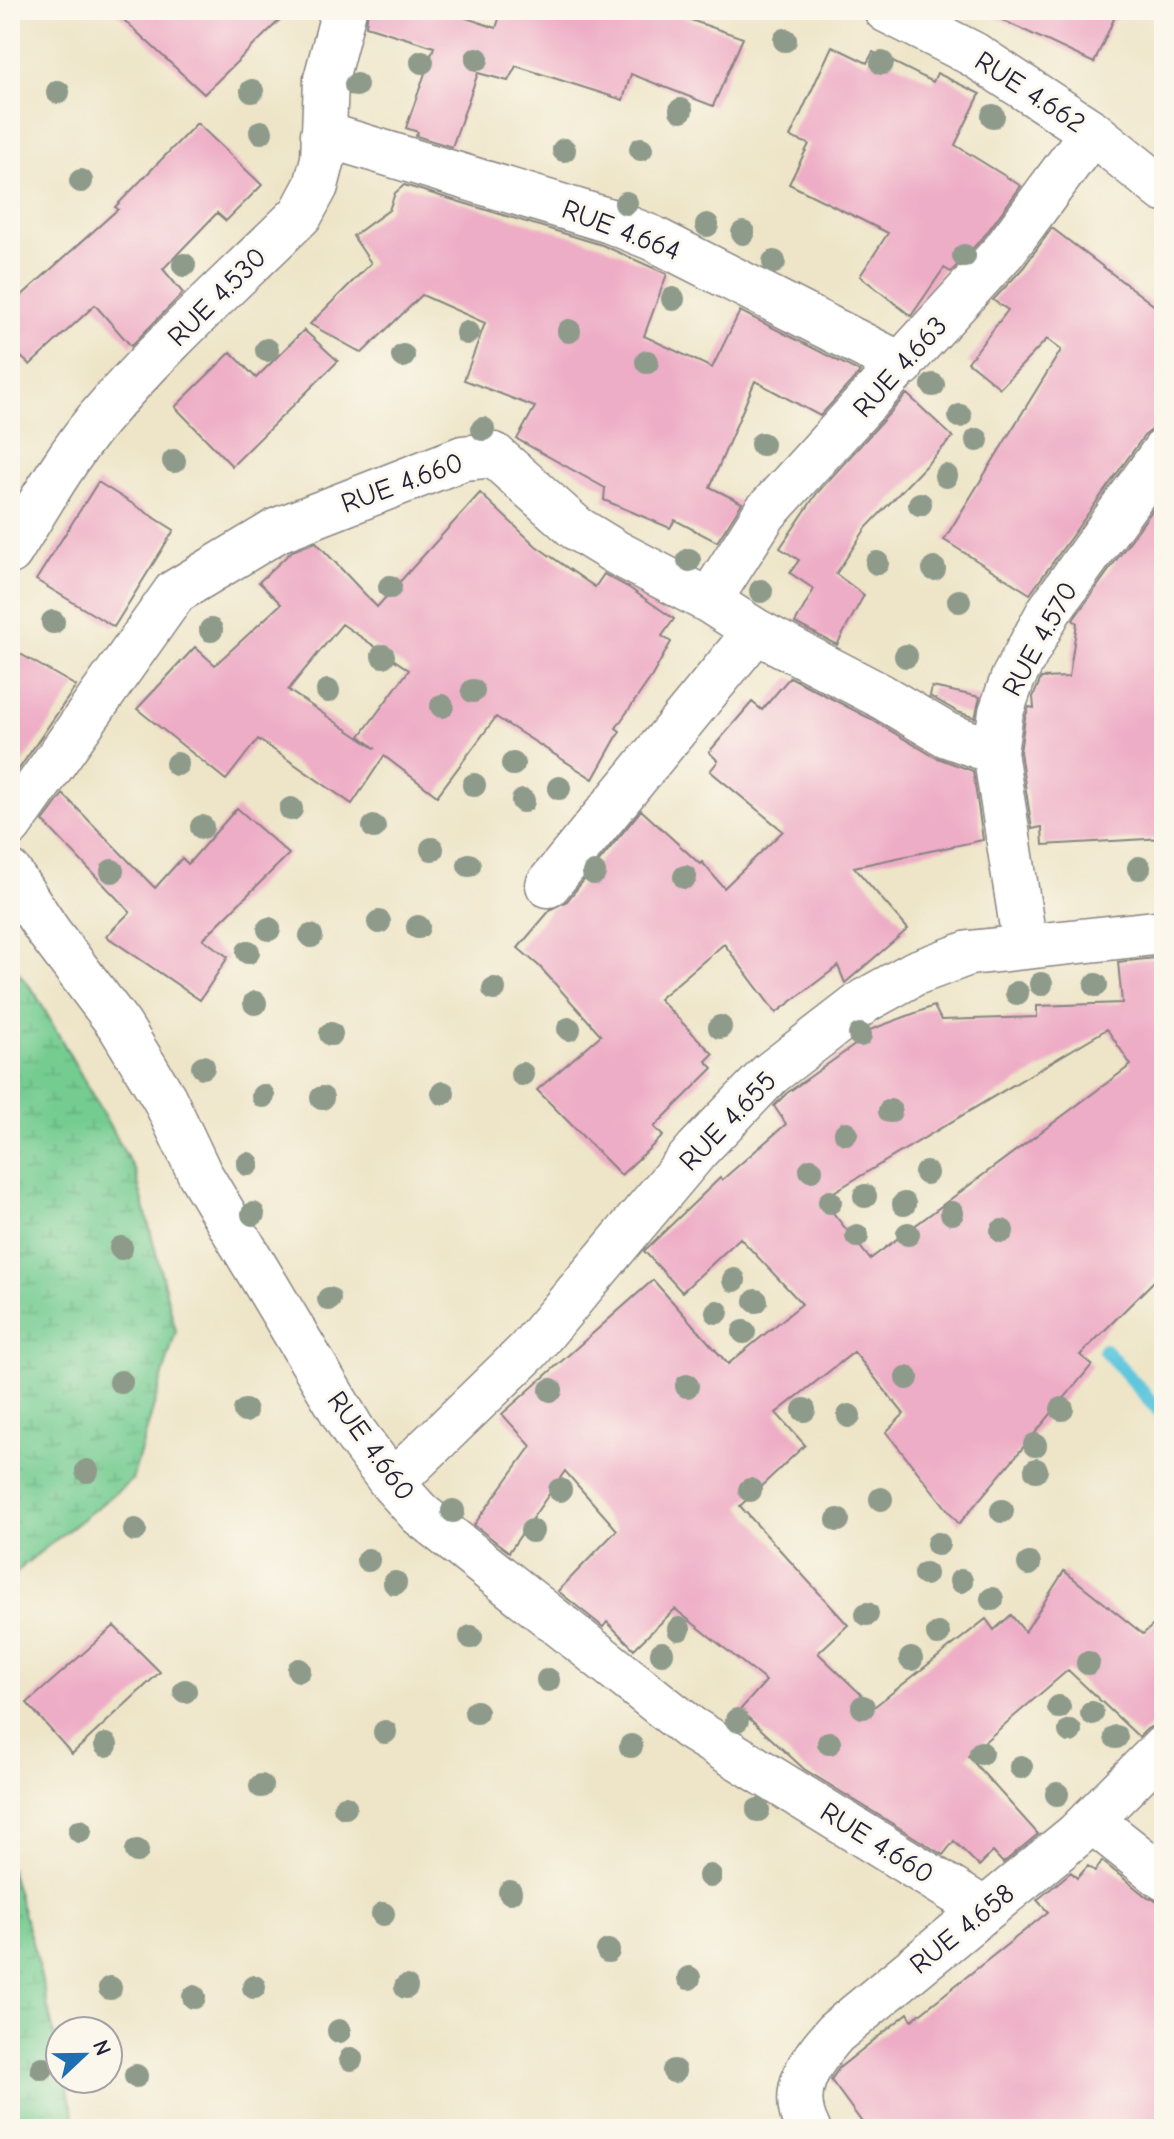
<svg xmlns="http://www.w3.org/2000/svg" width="1174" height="2139" viewBox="0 0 1174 2139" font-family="'Comic Neue',sans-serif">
  <defs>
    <pattern id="wetland-marsh" width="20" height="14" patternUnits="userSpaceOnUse" patternTransform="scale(2)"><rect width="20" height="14" fill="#75cc91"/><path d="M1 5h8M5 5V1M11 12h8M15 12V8" fill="none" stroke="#65af7e"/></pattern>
  </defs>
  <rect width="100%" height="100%" fill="#fbf7ec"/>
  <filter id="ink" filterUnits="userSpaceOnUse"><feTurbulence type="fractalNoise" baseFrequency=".0125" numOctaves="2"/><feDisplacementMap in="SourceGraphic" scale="16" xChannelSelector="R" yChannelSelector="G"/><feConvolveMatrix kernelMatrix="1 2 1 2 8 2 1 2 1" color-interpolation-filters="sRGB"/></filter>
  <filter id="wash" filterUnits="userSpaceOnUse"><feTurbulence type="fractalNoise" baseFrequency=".006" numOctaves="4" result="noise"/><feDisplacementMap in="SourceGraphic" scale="32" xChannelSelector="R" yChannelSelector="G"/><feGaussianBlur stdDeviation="1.8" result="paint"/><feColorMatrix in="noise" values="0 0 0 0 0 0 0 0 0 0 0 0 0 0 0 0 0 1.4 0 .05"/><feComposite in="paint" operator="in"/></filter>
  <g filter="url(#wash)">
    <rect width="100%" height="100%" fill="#eee5c8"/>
    <path fill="url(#wetland-marsh)" stroke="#4c7766" stroke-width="2" d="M10,962l25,31 100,178 41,160 -44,149 -107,84 -15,16z
      M10,1868l26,88 24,105v18h5l13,50h-68z"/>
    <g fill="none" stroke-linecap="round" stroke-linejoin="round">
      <path stroke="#5fc6dd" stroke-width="14" d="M1105,1350l59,66"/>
    </g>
    <g id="blocks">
      <path fill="#eeadc6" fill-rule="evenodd" d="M113,10h177l-86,84z
        M368,10h74l54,18 6,-18h160l81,28 -30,68 -82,-32 -8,26 -107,-34 -8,15 -30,-8 -26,74 -36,-11 2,-4 -12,-4 28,-81 -68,-21z
        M981,10h137l-24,53z
        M832,46l35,17 6,-11 60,30 4,-9 43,21 -25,51 66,41 -36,49 -34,37 -7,-4 -33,48 -51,-40 28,-43 -99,-49 20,-40 -19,-7z
        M197,123l65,62 -36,36 -9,-8 -54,56 20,24 -52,53 -36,-41 -65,60 -20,-18v-41l108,-97 -3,-2z
        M404,185l198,60 65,29 -23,62 68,32 28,-57 120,61 -40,44 -65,-35 -45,106 32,16 -25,39 -42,-22 -5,8 -66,-28 1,-12 -88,-49 18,-32 -71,-27 21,-57 -63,-28 -60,58 -52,-29 61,-61 -18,-27 36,-26 6,-17z
        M1052,228l112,85v113l-11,3 -9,7 -114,158 -86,-54 117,-190 -14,-11 -47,49 -32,-26 40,-52 -15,-10 30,-32z
        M304,330l34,31 -106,105 -57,-59 56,-55 25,26z
        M907,394l46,43 -87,91 -30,46 28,21 -27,50 -42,-22 19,-34 -24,-16 9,-13 -19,-12 37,-55z
        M98,482l76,48 -60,97 -78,-47z
        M480,493l56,53 59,41 9,-13 24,13 46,32 -12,17 9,6 -19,34 -36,52 4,3 -27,48 -97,-62 -59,79 -53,-40 -32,48 -94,-65 -32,41 -89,-71 58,-62 20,18 66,-61 -22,-22 33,-31 24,-9 61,65zM342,624l67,46 -49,66 16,13 -88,-59z
        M1164,494v344l-121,7 -1,-18 -10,2 -12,-77 5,-34 4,-11 5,1 -1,-11 8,-19 28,-1 8,-54 -4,-3z
        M10,648l66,38 -66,96z
        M790,677l77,40 68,40 38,14 10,69 -129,27 54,62 -63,54 -7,-17 -62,47 -52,-69 -65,55 54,55 -7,7 7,7 -59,59 9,9 -42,39 -84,-85 64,-55 -62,-69 -21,-18 33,-39 16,-8 74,-91 59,54 2,-2 22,26 59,-57 -73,-60 8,-10 -9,-9 43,-50 10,8z
        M932,687l48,10 -5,21 -17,-6 -28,-16z
        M63,794l92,94 27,-30 6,6 49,-56 52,46 -86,85 25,18 -28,43 -94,-64 24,-24 -87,-91z
        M1164,957v314l-84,84 12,10 -133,159 -73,-92 18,-18 -50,-62 -78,61 29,32 -65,61 108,119 -30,28 56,54 112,-88 8,11 17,-15 14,17 39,-61 79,63 21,-18v102l-5,5 -12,6 -8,8 -71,-67 -100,86 70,78 -35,29 -10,-11 -14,14 -25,-25 -11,14 -139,-86 -64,-59 26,-29 -91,-72 -41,40 -27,-27 -4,5 -45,-36 59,-61 -52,-59 -56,81 -35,-27 57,-79 -29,-32 151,-134 75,84 74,-60 -62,-66 -58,54 -38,-41 76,-73 2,2 64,-56 -12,-18 13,-13 82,-58 -2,-4 67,-25 7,14 96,-3v-11l85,-3 -4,-41zM1107,1029l24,36 -261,194 -48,-60z
        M114,1626l46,46 -88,82 -45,-51z
        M1102,1861l46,37 16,4v227h-297l-36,-49 8,-12 69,-55 4,7 136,-108 -11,-12 34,-28 6,6 11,-12 7,5z"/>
    </g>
  </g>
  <g filter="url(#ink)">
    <use href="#blocks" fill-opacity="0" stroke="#888482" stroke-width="2"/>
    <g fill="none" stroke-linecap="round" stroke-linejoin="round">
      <g stroke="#888482" stroke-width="47">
        <path id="street" d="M886,10l87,44 119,78 72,58
          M323,134l287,87 42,17 250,127
          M10,552c28,-45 54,-92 88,-133 62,-73 135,-138 203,-205l15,-28 7,-27 3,-80 18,-69
          M709,601l56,-88 239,-262 88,-119
          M10,825l165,-233 103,-62 185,-72 31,-3 82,73 41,25 92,48 47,30 123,64 68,40 48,17
          M10,873l38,58 72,95 44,72 36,76 154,258 38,51 28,31 270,214 295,182
          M548,885l208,-254
          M1025,947l-30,-195 6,-40 12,-34 36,-67 115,-160
          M392,1483l136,-132 169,-201 73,-76 96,-74 49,-27 54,-20 195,-21
          M1091,1820l73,58
          M808,2129c-20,-39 2,-67 27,-96l241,-198 88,-88"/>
      </g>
      <use href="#street" stroke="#fff" stroke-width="44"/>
    </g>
    <g fill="#8e9b8b">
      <circle cx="785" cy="40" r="12"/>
      <circle cx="477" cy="59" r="12"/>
      <circle cx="422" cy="62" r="12"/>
      <circle cx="882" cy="63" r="12"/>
      <circle cx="356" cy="85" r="12"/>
      <circle cx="252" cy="91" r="12"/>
      <circle cx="58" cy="92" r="12"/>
      <circle cx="681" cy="110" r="12"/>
      <circle cx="993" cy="116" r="12"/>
      <circle cx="261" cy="132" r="12"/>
      <circle cx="641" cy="149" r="12"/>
      <circle cx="564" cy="150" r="12"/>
      <circle cx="81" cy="181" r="12"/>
      <circle cx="626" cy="203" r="12"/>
      <circle cx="707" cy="225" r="12"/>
      <circle cx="743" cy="233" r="12"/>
      <circle cx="964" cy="256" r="12"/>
      <circle cx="774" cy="262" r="12"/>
      <circle cx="184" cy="265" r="12"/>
      <circle cx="673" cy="299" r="12"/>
      <circle cx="569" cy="331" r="12"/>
      <circle cx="467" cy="333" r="12"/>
      <circle cx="267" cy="350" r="12"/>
      <circle cx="403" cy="356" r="12"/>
      <circle cx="647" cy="362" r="12"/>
      <circle cx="933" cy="385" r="12"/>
      <circle cx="960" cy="416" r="12"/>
      <circle cx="483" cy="429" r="12"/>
      <circle cx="977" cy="440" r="12"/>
      <circle cx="762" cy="444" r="12"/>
      <circle cx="174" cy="461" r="12"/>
      <circle cx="946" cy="476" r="12"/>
      <circle cx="920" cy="504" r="12"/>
      <circle cx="689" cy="560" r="12"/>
      <circle cx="877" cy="563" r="12"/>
      <circle cx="934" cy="569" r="12"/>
      <circle cx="390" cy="587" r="12"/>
      <circle cx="761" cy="591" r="12"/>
      <circle cx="959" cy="601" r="12"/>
      <circle cx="53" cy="622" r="12"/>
      <circle cx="211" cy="630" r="12"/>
      <circle cx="383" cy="656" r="12"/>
      <circle cx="906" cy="656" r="12"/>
      <circle cx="328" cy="691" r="12"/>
      <circle cx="473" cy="691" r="12"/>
      <circle cx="442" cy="706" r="12"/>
      <circle cx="177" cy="764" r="12"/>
      <circle cx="513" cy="764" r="12"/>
      <circle cx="474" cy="785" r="12"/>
      <circle cx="559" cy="788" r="12"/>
      <circle cx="523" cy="801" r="12"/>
      <circle cx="291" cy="809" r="12"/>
      <circle cx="202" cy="827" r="12"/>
      <circle cx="374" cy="827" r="12"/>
      <circle cx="432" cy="849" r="12"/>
      <circle cx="469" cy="865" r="12"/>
      <circle cx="1139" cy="868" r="12"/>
      <circle cx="112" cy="871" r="12"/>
      <circle cx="594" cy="873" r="12"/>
      <circle cx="685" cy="877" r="12"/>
      <circle cx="379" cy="922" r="12"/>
      <circle cx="418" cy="927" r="12"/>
      <circle cx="269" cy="929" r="12"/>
      <circle cx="311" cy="936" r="12"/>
      <circle cx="248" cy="952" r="12"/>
      <circle cx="1041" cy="984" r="12"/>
      <circle cx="1096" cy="985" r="12"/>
      <circle cx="494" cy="989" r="12"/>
      <circle cx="1017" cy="993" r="12"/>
      <circle cx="255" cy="1003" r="12"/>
      <circle cx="720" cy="1027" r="12"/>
      <circle cx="569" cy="1029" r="12"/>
      <circle cx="331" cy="1034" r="12"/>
      <circle cx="860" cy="1035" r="12"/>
      <circle cx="203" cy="1067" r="12"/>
      <circle cx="522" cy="1074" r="12"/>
      <circle cx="443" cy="1093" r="12"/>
      <circle cx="263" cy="1096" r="12"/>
      <circle cx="322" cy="1098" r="12"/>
      <circle cx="890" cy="1111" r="12"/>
      <circle cx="846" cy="1133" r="12"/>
      <circle cx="248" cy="1164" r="12"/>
      <circle cx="811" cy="1170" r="12"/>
      <circle cx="926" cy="1173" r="12"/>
      <circle cx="865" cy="1196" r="12"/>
      <circle cx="830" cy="1202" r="12"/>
      <circle cx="904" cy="1204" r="12"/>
      <circle cx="952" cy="1213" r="12"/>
      <circle cx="253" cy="1214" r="12"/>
      <circle cx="1002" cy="1231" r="12"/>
      <circle cx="908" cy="1234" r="12"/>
      <circle cx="857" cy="1236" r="12"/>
      <circle cx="121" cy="1248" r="12"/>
      <circle cx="734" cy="1280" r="12"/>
      <circle cx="329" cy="1299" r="12"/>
      <circle cx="756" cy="1301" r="12"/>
      <circle cx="717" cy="1312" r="12"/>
      <circle cx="744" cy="1332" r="12"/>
      <circle cx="907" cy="1378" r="12"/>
      <circle cx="121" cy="1382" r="12"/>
      <circle cx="687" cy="1386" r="12"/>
      <circle cx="551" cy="1390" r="12"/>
      <circle cx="1062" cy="1409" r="12"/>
      <circle cx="804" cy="1410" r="12"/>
      <circle cx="245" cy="1411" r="12"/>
      <circle cx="849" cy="1416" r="12"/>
      <circle cx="1035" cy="1445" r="12"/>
      <circle cx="1036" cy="1470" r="12"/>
      <circle cx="87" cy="1471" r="12"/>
      <circle cx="560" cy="1490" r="12"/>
      <circle cx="750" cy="1490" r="12"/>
      <circle cx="881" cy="1499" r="12"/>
      <circle cx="453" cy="1511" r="12"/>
      <circle cx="1002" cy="1511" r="12"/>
      <circle cx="838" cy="1520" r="12"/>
      <circle cx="135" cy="1530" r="12"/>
      <circle cx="532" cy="1531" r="12"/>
      <circle cx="938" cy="1544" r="12"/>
      <circle cx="368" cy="1560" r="12"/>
      <circle cx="1029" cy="1564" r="12"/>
      <circle cx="925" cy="1574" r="12"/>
      <circle cx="961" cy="1581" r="12"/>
      <circle cx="395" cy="1583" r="12"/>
      <circle cx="992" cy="1599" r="12"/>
      <circle cx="867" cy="1614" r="12"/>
      <circle cx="679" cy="1629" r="12"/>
      <circle cx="938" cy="1634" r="12"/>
      <circle cx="471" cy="1637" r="12"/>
      <circle cx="662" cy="1653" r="12"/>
      <circle cx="911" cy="1659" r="12"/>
      <circle cx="1088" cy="1663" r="12"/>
      <circle cx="299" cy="1670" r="12"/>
      <circle cx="548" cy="1680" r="12"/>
      <circle cx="185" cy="1691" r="12"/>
      <circle cx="863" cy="1707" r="12"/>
      <circle cx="1059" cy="1707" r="12"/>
      <circle cx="476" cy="1712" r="12"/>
      <circle cx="1092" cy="1713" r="12"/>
      <circle cx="737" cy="1720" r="12"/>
      <circle cx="1070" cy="1731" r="12"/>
      <circle cx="385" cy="1732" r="12"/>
      <circle cx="1116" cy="1737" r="12"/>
      <circle cx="829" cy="1743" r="12"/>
      <circle cx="106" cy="1745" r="12"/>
      <circle cx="631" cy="1746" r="12"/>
      <circle cx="981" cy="1753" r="12"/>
      <circle cx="1021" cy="1767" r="12"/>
      <circle cx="261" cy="1786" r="12"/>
      <circle cx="1057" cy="1794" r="12"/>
      <circle cx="345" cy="1807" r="12"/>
      <circle cx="758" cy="1810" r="12"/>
      <circle cx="80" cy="1831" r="12"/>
      <circle cx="137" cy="1851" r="12"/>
      <circle cx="710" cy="1876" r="12"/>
      <circle cx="510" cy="1892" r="12"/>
      <circle cx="383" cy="1914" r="12"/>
      <circle cx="608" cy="1951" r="12"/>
      <circle cx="689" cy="1978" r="12"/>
      <circle cx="254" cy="1987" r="12"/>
      <circle cx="406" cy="1987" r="12"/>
      <circle cx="110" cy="1988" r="12"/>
      <circle cx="194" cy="1997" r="12"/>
      <circle cx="339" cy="2031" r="12"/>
      <circle cx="351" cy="2059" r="12"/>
      <circle cx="42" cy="2068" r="12"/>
      <circle cx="674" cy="2071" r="12"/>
      <circle cx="136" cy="2076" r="12"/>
    </g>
  </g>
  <g text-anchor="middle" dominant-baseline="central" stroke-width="6" stroke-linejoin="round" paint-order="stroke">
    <g font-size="28" fill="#22223b" stroke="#fbf7ec">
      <text transform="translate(1030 92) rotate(33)">RUE 4.662</text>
      <text transform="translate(621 230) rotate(21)">RUE 4.664</text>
      <text transform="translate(217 297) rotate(-45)">RUE 4.530</text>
      <text transform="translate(900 367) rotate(-48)">RUE 4.663</text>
      <text transform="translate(402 483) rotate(-20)">RUE 4.660</text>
      <text transform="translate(1040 639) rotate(-61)">RUE 4.570</text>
      <text transform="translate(728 1121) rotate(-46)">RUE 4.655</text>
      <text transform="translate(371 1446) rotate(54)">RUE 4.660</text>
      <text transform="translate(877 1843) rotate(32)">RUE 4.660</text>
      <text transform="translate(962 1929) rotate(-39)">RUE 4.658</text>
    </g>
  </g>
  <rect width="1174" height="2139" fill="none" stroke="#fbf7ec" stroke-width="40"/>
  <g transform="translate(84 2055) rotate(68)"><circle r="38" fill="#fbf7ec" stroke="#a4a2a5" stroke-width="2"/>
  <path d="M0-6L14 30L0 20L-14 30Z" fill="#1f6fb2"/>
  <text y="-12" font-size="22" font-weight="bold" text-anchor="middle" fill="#22223b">N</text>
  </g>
</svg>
